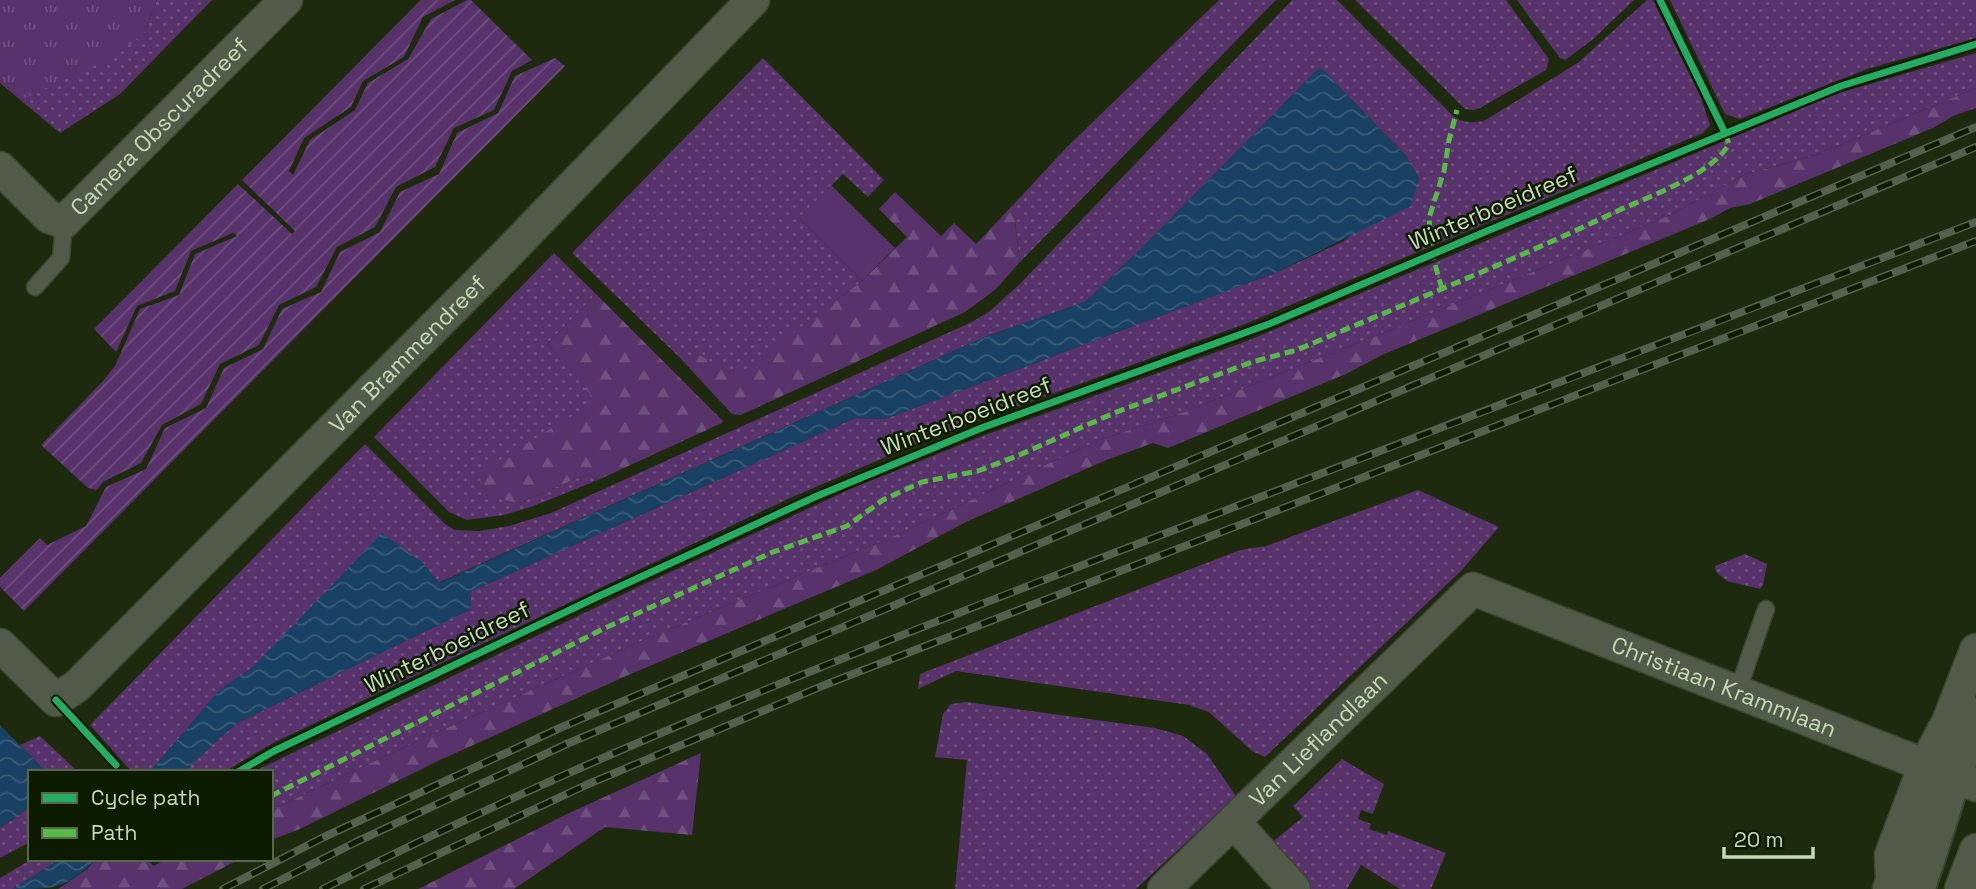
<svg xmlns="http://www.w3.org/2000/svg" width="1976" height="889" viewBox="0 0 1976 889" font-family="'Space Grotesk',sans-serif">
  <defs>
    <pattern id="grass-dots" width="8" height="8" patternUnits="userSpaceOnUse" patternTransform="scale(1.75)"><rect width="8" height="8" fill="#57326b"/><path d="M2 2h.1M6 6h.1" fill="none" stroke="#6e4f7e" stroke-width="1.8" stroke-linecap="round"/></pattern>
    <pattern id="forest-firs" width="22" height="20" patternUnits="userSpaceOnUse" patternTransform="scale(1.75)"><rect width="22" height="20" fill="#57326b"/><path d="M5 1l3.5 6h-7zM16 11l3.5 6h-7z" fill="#6e4f7e"/></pattern>
    <pattern id="park-tufts" width="24" height="20" patternUnits="userSpaceOnUse" patternTransform="scale(1.75)"><rect width="24" height="20" fill="#57326b"/><path d="M3 7l-1-3M5 7V3M7 7l1-3M15 17l-1-3M17 17v-4M19 17l1-3" fill="none" stroke="#6e4f7e"/></pattern>
    <pattern id="garden-furrows" width="10" height="10" patternUnits="userSpaceOnUse" patternTransform="scale(1.75)"><rect width="10" height="10" fill="#57326b"/><path d="M-1 1l2-2M0 10L10 0M9 11l2-2" fill="none" stroke="#6e4f7e"/></pattern>
    <pattern id="water-waves" width="16" height="10" patternUnits="userSpaceOnUse" patternTransform="scale(1.75)"><rect width="16" height="10" fill="#194164"/><path d="M0 5q4-4 8 0t8 0" fill="none" stroke="#395c78"/></pattern>
  </defs>
  <rect width="100%" height="100%" fill="#1d2a0d"/>
  <path fill="url(#grass-dots)" d="M157,0h55l-92,94 -60,39 -60,-50v-3l18,16 125,-61z
    M1219,0h57l-256,262 -7,-57 54,-58z
    M1292,0h45l116,116c11,7 18,7 31,5l95,-59 68,-62h6l48,98 9,27 -7,8 -458,191 -317,115 -138,59 -517,245 -49,29h-40l40,-38 15,-12 232,-113 -1,-17 385,-174 30,1 390,-146 69,-32 75,-62 -13,-23 -84,-87 -5,1 -175,178 -57,54 -98,34 -549,247 -15,-20 -170,104 -34,24 -69,81h-18l-42,-47 275,-281 80,80 10,6 24,1 30,-5 42,-13 421,-191 18,-11 30,-27z
    M1355,0h151l43,59 -3,11 -66,38 -7,2 -8,-1z
    M1517,0h117l-42,40 -27,20 -5,-2z
    M1670,0h306v38l-109,31 -127,50 -15,-5z
    M1976,53v35l-160,67 -70,19 -80,43 -231,95 -248,99 -88,29 -205,96 -248,103 -222,99 -153,72v-38h-16l6,-4 390,-187 202,-93 132,-53 262,-94 592,-248z
    M763,58l121,122 -16,17 -25,-23 -44,44 63,63 -121,92 -10,1 -35,-20 -16,4 -108,-105z
    M554,253l42,41 -49,50 50,57 -78,102 68,-29 11,6 -67,27 -27,8 -37,5 -18,-8 -75,-75z
    M1418,490l81,37 -39,45 -195,185 -13,-6 -43,-39 -20,-7 -233,-34 -38,18 2,-15 320,-124 26,-4z
    M1745,554l22,10 -4,21 -3,4 -33,-8 -11,-9 -1,-6z
    M966,702l189,26 28,8 24,18 29,42 -100,93h-181l12,-129 -32,-3 8,-43 8,-10z
    M40,736l38,36h-32l-26,-27z
    M1342,759l42,25 -11,30 -12,-4 -3,9 13,5 -2,5 18,6 1,-4 58,22 -15,36h-31l-39,-24 -14,24h-38l-39,-45 33,-27 -10,-11z
    M30,807v35l-30,16v-30z
    M32,859h28l-47,30h-13v-11z"/>
  <path fill="url(#forest-firs)" d="M1976,88v20l-21,7 -22,13 -183,76 -20,4 -20,11 -328,136 -36,19 -178,74 -15,-5 -49,18 -138,61 -90,48 -250,106 -186,84 -140,69 -29,11v-30l153,-72 222,-99 248,-103 205,-96 88,-29 248,-99 231,-95 80,-43 70,-19z
    M895,192l46,44 13,-13 22,21 37,-39 7,57 -25,28 -30,22 -224,103 -9,-1 -52,-56 16,-5 35,21 10,-2 121,-91 45,-44 -28,-28z
    M596,294l127,127 -1,2 -124,57 -11,-6 -68,29 -32,-6 -9,-24 118,-72 -49,-57z
    M701,753l-9,82 -87,-8 -91,62h-96l149,-75z
    M96,859h52l5,7 15,-7h72l-58,30h-124l28,-19z"/>
  <path fill="url(#park-tufts)" d="M0,0h157l-14,35 -40,27 -78,36 -7,-2 -18,-16z"/>
  <path fill="url(#garden-furrows)" d="M421,0h34l-32,17 -19,40 -41,24 -12,26 -47,31 -15,33 4,4 17,-35 45,-30 13,-27 40,-24 23,-40 36,-19h4l61,60 -20,11 -18,39 -40,18 -19,39 -39,20 -21,40 -38,20 -21,40 -37,18 -20,40 -39,19 -19,40 -39,21 -21,38 -38,19 -6,8 -9,-2 -47,-43 62,-64 12,-15 25,-57 39,-14 16,-41 42,-18 -4,-3 -42,18 -16,40 -38,15 -21,46 -22,-23 144,-145 54,50 3,-3 -53,-51z
    M555,58l10,8 -541,545 -24,-24v-9l40,-40 7,7 39,-19 20,-39 40,-18 19,-41 41,-20 18,-40 39,-19 19,-40 39,-17 19,-40 40,-20 20,-40 39,-18 18,-41 41,-20 17,-37z"/>
  <path fill="#57326b" d="M831,185l64,63 -33,33 -63,-63z"/>
  <path fill="url(#water-waves)" d="M1322,69l84,87 13,23 -8,27 -136,67 -390,146 -30,-1 -385,174 1,17 -232,113 -15,12 -40,38h-34l69,-81 34,-24 129,-134 41,30 16,20 548,-247 98,-34 57,-54 175,-178z
    M0,725l46,47h-16v35l-30,21z
    M60,859h36c-31,30 -40,30 -83,30z"/>
  <g fill="none" stroke-linecap="round" stroke-linejoin="round">
    <g stroke="#3a472e" stroke-width="19">
      <path id="service" d="M35,287l26,-29 3,-36
        M1737,693l29,-84"/>
    </g>
    <g stroke="#3a472e" stroke-width="35">
      <g id="minor">
        <path id="s1" d="M0,168l49,49 15,5 222,-222"/>
        <path id="s2" d="M0,645l56,55 21,-14 421,-423 255,-263"/>
        <path d="M1234,822l60,67"/>
        <path id="s3" d="M1164,889l309,-300 503,196"/>
        <path d="M1889,889l3,-8 -1,-26 34,-90 23,-43 28,-72"/>
        <path d="M1961,889l15,-39"/>
      </g>
    </g>
    <g stroke="#3a472e" stroke-width="42">
      <path id="tertiary" d="M1915,889c21,-57 34,-117 61,-172"/>
    </g>
    <use href="#service" stroke="#525b4a" stroke-width="16"/>
    <use href="#minor" stroke="#525b4a" stroke-width="32"/>
    <use href="#tertiary" stroke="#525b4a" stroke-width="38"/>
    <g stroke="#57604e" stroke-width="8">
      <path id="rail" d="M223,889l99,-51 240,-111 1414,-600
        M263,889l93,-47 213,-99 1407,-596
        M323,889c280,-142 574,-253 867,-365 262,-100 524,-201 786,-302
        M364,889l222,-104 241,-101 1149,-443"/>
    </g>
    <use href="#rail" stroke="#0d1b01" stroke-width="5" stroke-dasharray="16" stroke-linecap="butt"/>
    <path stroke="#58b947" stroke-width="5" stroke-dasharray="10 5" stroke-linecap="butt" d="M1442,289l-10,-35 -3,-36 15,-47 5,-31 8,-30
      M271,796l334,-168 168,-76 74,-26 36,-26 39,-18 56,-11 39,-15 97,-43 138,-51 45,-12c105,-45 211,-87 314,-136 33,-16 100,-38 118,-70l-4,-11"/>
    <g stroke="#0d1b01" stroke-width="11">
      <path id="cycleway" d="M1660,0l65,133
        M56,700l60,65
        M238,772l36,-21 323,-154 220,-101 167,-69 285,-103 218,-93 354,-145 135,-42"/>
    </g>
    <use href="#cycleway" stroke="#26ab63" stroke-width="7"/>
  </g>
  <g text-anchor="middle" dominant-baseline="central" stroke-width="5" stroke-linejoin="round" paint-order="stroke">
    <g font-size="23" fill="#c5d9b5" stroke="#0d1b01">
      <text stroke="none"><textPath href="#s1" startOffset="220">Camera Obscuradreef</textPath></text>
      <text transform="translate(1493 208) rotate(-23)">Winterboeidreef</text>
      <text stroke="none"><textPath href="#s2" startOffset="572">Van Brammendreef</textPath></text>
      <text transform="translate(966 416) rotate(-21)">Winterboeidreef</text>
      <text transform="translate(447 647) rotate(-26)">Winterboeidreef</text>
      <text stroke="none"><textPath href="#s3" startOffset="700">Christiaan Krammlaan</textPath></text>
      <text stroke="none"><textPath href="#s3" startOffset="215">Van Lieflandlaan</textPath></text>
    </g>
  </g>
  <rect x="28" y="770" width="245" height="91" fill="#0d1b01" stroke="#576749" stroke-width="2"/>
  <rect x="42" y="793" width="35" height="10" fill="#26ab63" stroke="#576749" stroke-width="2"/>
  <text x="91" y="805" font-size="21" fill="#c5d9b5">Cycle path</text>
  <rect x="42" y="828" width="35" height="10" fill="#58b947" stroke="#576749" stroke-width="2"/>
  <text x="91" y="840" font-size="21" fill="#c5d9b5">Path</text>
  <path d="M1724 847v10h89v-10" fill="none" stroke="#c5d9b5" stroke-width="3.5"/>
  <text x="1734" y="847" font-size="21" fill="#c5d9b5" stroke="#0d1b01" stroke-width="5" paint-order="stroke">20 m</text>
</svg>
